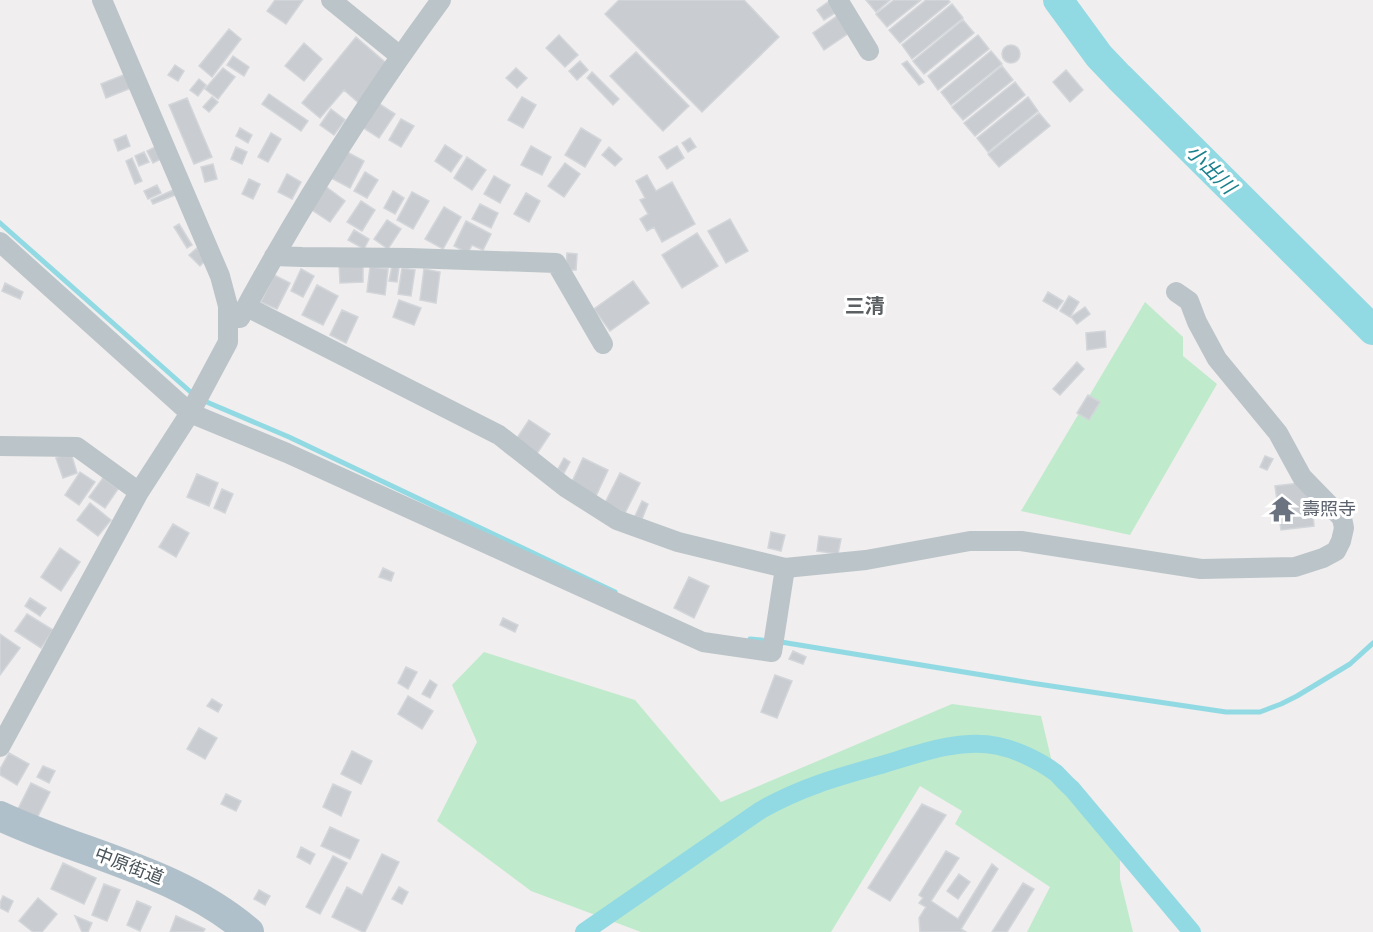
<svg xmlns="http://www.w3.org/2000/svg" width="1373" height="932" viewBox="0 0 1373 932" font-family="Arial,'Noto Sans JP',sans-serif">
  <rect width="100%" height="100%" fill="#f0eeee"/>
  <path fill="#c0eacc" d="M1145,302l38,35v19l34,28 -87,151 -109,-24z
    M484,652l151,48 86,102 231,-98 89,12 15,63 64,77v23l13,53h-106l23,-45 -95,-63 7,-13 -42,-25 -89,146h-190l-110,-41 -94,-70 40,-79 -25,-57z"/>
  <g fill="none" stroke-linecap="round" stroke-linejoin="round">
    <path stroke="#92dae3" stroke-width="5" d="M0,223l194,172
      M202,400l87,37 326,155
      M750,639l31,3 250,41 195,29h34l21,-8 16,-8 53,-32 23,-21"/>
    <path stroke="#92dae3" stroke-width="18" d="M584,932l177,-122c40,-23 77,-33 120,-45 37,-11 78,-27 117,-19 19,4 42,15 58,27 5,5 10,11 16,16l120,143"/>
    <path stroke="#92dae3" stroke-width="30" d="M1058,0l41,56 20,21 254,253"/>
  </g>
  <path fill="#c9ccd0" stroke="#d2d5d9" stroke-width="1.5" d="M275,0h28l-17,24 -19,-13z
    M619,0h125l35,37 -77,75 -97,-98z
    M866,0h24l-14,12z
    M894,0h27l-34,27 -11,-13z
    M926,0h22l2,2 -50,41 -11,-13z
    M828,2l7,11 -11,7 -7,-10z
    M952,4l11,14 -51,41 -10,-14z
    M837,16l12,17 -25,17 -11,-17z
    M963,20l11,13 -50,41 -11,-13z
    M229,29l12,10 -29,38 -13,-11z
    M559,35l19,20 -13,12 -19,-19z
    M978,35l11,14 -51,41 -10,-14z
    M356,37l30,26 -26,41 -16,-14 -24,28 -18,-15z
    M304,43l18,16 -18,22 -19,-15z
    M1002 54a9 9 0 1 1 18 0a9 9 0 1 1-18 0Z
    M991,51l11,13 -51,41 -10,-13z
    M636,52l53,54 -26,25 -53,-55z
    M233,56l16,11 -5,9 -17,-11z
    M580,61l8,9 -11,10 -8,-9z
    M907,61l17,21 -5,3 -17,-21z
    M175,65l9,6 -6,10 -10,-6z
    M1002,66l11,14 -50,40 -11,-13z
    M223,68l12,9 -17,22 -13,-10z
    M516,68l11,10 -10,10 -11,-10z
    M1066,70l17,20 -13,12 -17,-20z
    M592,72l27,27 -6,6 -26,-27z
    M126,74l5,14 -25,10 -5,-14z
    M199,79l7,6 -8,11 -8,-6z
    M1015,82l10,13 -50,41 -11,-13z
    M269,94l39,27 -7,10 -39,-27z
    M212,97l6,5 -9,10 -6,-5z
    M522,97l14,8 -13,23 -15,-8z
    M1028,97l10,14 -50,41 -11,-14z
    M187,98l25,59 -18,7 -25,-59z
    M378,103l17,11 -16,24 -17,-11z
    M331,109l14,11 -11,15 -14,-10z
    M1039,113l11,13 -51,41 -11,-13z
    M401,119l13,7 -13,21 -12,-7z
    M240,128l12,7 -4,8 -12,-7z
    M581,128l20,12 -16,27 -20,-12z
    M271,133l10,6 -13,23 -10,-5z
    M126,135l4,11 -12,5 -4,-11z
    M690,138l6,9 -8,5 -6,-9z
    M445,145l17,11 -11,16 -16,-11z
    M157,146l6,12 -10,5 -6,-12z
    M531,146l20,11 -9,18 -21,-10z
    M677,146l7,12 -17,11 -8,-12z
    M236,147l11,5 -5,12 -11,-5z
    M609,147l13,12 -7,7 -13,-11z
    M345,151l19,10 -14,27 -19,-10z
    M144,152l5,10 -10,4 -4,-10z
    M467,157l19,13 -14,20 -18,-12z
    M132,158l10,23 -7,3 -9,-23z
    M565,163l15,11 -16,23 -16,-11z
    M213,164l4,15 -12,3 -4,-15z
    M365,172l13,8 -11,18 -13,-7z
    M287,174l14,8 -9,17 -14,-7z
    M647,175l9,16 16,-9 23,42 -33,18 -8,-15 -7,4 -7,-12 8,-5 -8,-14 5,-2 -9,-17z
    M494,176l16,9 -10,18 -16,-9z
    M249,179l11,5 -7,15 -11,-5z
    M157,185l4,8 -13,6 -4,-8z
    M325,186l20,15 -15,21 -21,-14z
    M173,190l2,5 -22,9 -2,-4z
    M393,191l11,7 -9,16 -11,-6z
    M412,192l17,9 -16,28 -16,-9z
    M526,193l14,8 -11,21 -15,-8z
    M361,201l14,9 -13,21 -15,-9z
    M480,204l18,9 -7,15 -19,-9z
    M444,207l17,10 -18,32 -18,-10z
    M730,219l18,32 -22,12 -18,-32z
    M387,220l14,9 -13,20 -14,-10z
    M466,221l25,13 -8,16 -11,-5 -4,8 -14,-7z
    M179,224l13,21 -5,3 -13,-21z
    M354,230l15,9 -5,10 -16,-9z
    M697,233l21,33 -36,22 -20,-33z
    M197,248l10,11 -7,7 -11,-11z
    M567,253l10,1 -1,16h-10z
    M363,263v19l-23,1 -1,-19z
    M392,266l7,1 -2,15 -8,-1z
    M370,267l18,2 -3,26 -18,-3z
    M402,268l13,2 -4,26 -13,-2z
    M301,269l13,7 -11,21 -12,-6z
    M424,269l16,3 -4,31 -16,-3z
    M274,275l16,8 -13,26 -16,-7z
    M633,281l16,22 -39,28 -16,-22z
    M5,283l18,9 -3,7 -18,-8z
    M317,285l21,11 -15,29 -21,-10z
    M1048,292l15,9 -6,8 -14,-8z
    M1069,296l10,6 -9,15 -10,-6z
    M399,300l22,8 -7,17 -21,-8z
    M1085,307l5,7 -13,10 -6,-7z
    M342,310l16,7 -12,26 -16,-8z
    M1105,331l1,16 -19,3 -1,-17z
    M1077,362l7,7 -24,26 -7,-6z
    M1088,395l12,7 -11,18 -12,-7z
    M529,420l21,14 -14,21 -21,-14z
    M71,453l6,20 -14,5 -7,-20z
    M1265,456l8,3 -6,11 -7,-3z
    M564,458l6,4 -6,11 -6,-4z
    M583,458l25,12 -12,26 -25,-12z
    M80,472l15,10 -16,23 -14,-10z
    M620,473l20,10 -15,30 -20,-10z
    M197,474l21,9 -9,23 -22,-9z
    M103,478l15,11 -13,19 -16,-11z
    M1300,483l12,20 2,23 -33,4 -6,-44z
    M222,489l11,5 -8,19 -11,-5z
    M642,501l6,3 -6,15 -7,-3z
    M90,503l21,17 -13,16 -21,-16z
    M173,524l16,9 -13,24 -17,-10z
    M771,532l14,3 -4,16 -13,-3z
    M819,536l22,3 -3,15 -21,-3z
    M60,548l20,14 -19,29 -20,-14z
    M383,568l11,5 -3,8 -12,-4z
    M689,577l20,9 -15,32 -20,-10z
    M30,598l16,10 -6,8 -15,-10z
    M27,614l26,16 -12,18 -26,-17z
    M503,618l15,7 -3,7 -15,-7z
    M0,634l20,14 -20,27z
    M793,651l13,6 -3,7 -14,-5z
    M406,667l11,5 -9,17 -10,-6z
    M775,675l17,6 -15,37 -16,-6z
    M430,680l7,5 -7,13 -8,-4z
    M408,696l25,15 -11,18 -24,-15z
    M212,699l10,6 -4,7 -11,-6z
    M199,728l18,10 -12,21 -18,-10z
    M352,751l20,10 -11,23 -20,-10z
    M9,753l20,11 -12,21 -17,-10v-6z
    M43,766l12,5 -6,12 -12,-6z
    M31,783l19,9 -13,26 -19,-9z
    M333,784l18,8 -10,24 -18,-9z
    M226,794l15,7 -5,10 -15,-7z
    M922,804l24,11 -56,86 -22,-13z
    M330,827l29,13 -9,19 -29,-13z
    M301,847l14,7 -5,10 -13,-7z
    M946,851l13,7 -28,43 27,18 34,-55 6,5 -37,60 5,3h-46l-1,-14 7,-11 -7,-4 4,-5 -4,-3z
    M382,854l17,8 -34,70h-2l-31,-15 15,-30 15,8z
    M333,856l14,7 -27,51 -14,-7z
    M63,863l33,15 -12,26 -33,-15z
    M959,874l11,8 -12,17 -11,-8z
    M1023,883l11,6 -27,43h-15z
    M104,884l16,6 -13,31 -15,-6z
    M399,887l9,5 -6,12 -10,-5z
    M259,890l11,6 -5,9 -11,-6z
    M3,896l10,5 -5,11 -8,-4v-5z
    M38,898l19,16 -15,18h-9l-14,-11z
    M137,901l14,6 -11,24 -13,-6z
    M75,916l17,7 -4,9h-6z
    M176,916l29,13 -2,3h-33z"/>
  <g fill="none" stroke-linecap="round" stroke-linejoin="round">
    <path stroke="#bbc4c9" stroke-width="20" d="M331,0l69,56
      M838,0l31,51
      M0,242l190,171 97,40 416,189 69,10 13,-84
      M274,256l28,1 107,1 147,5 47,81
      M247,307l252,128 66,52 52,33 61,22 107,26 81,-8 104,-19h51l180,28 94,-2 28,-9 13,-7 5,-10 3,-13 -2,-10 -40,-41 -24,-44 -61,-74 -20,-37 -8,-21 -13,-9
      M240,318c60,-111 126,-216 201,-318
      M0,446l77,1 62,45
      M0,747l139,-255 51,-79 38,-71v-36l-8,-30 -118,-276"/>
    <path stroke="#b0c0ca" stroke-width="30" d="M0,816c83,39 178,55 249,116"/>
  </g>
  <defs>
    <g id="temple-bare" transform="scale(2.07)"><path d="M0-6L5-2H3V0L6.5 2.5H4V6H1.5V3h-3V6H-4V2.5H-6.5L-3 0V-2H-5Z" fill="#6b7280" stroke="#fff" stroke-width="2.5" paint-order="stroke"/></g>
  </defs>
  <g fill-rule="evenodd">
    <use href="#temple-bare" x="1282" y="509"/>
  </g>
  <g text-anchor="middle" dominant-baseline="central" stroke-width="6" stroke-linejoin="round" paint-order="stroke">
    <g font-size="18" fill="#5b616d" stroke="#fff" text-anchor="start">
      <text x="1302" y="509">壽照寺</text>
    </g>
    <g font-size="18" fill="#485359" stroke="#fff">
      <text transform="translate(129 866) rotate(21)">中原街道</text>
    </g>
    <g font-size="20" font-style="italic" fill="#19808c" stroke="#fff">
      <text transform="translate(1211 169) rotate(45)">小出川</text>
    </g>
    <g font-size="20" font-weight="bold" fill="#5b5f62" stroke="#fff">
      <text x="865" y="306">三清</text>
    </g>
  </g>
</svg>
